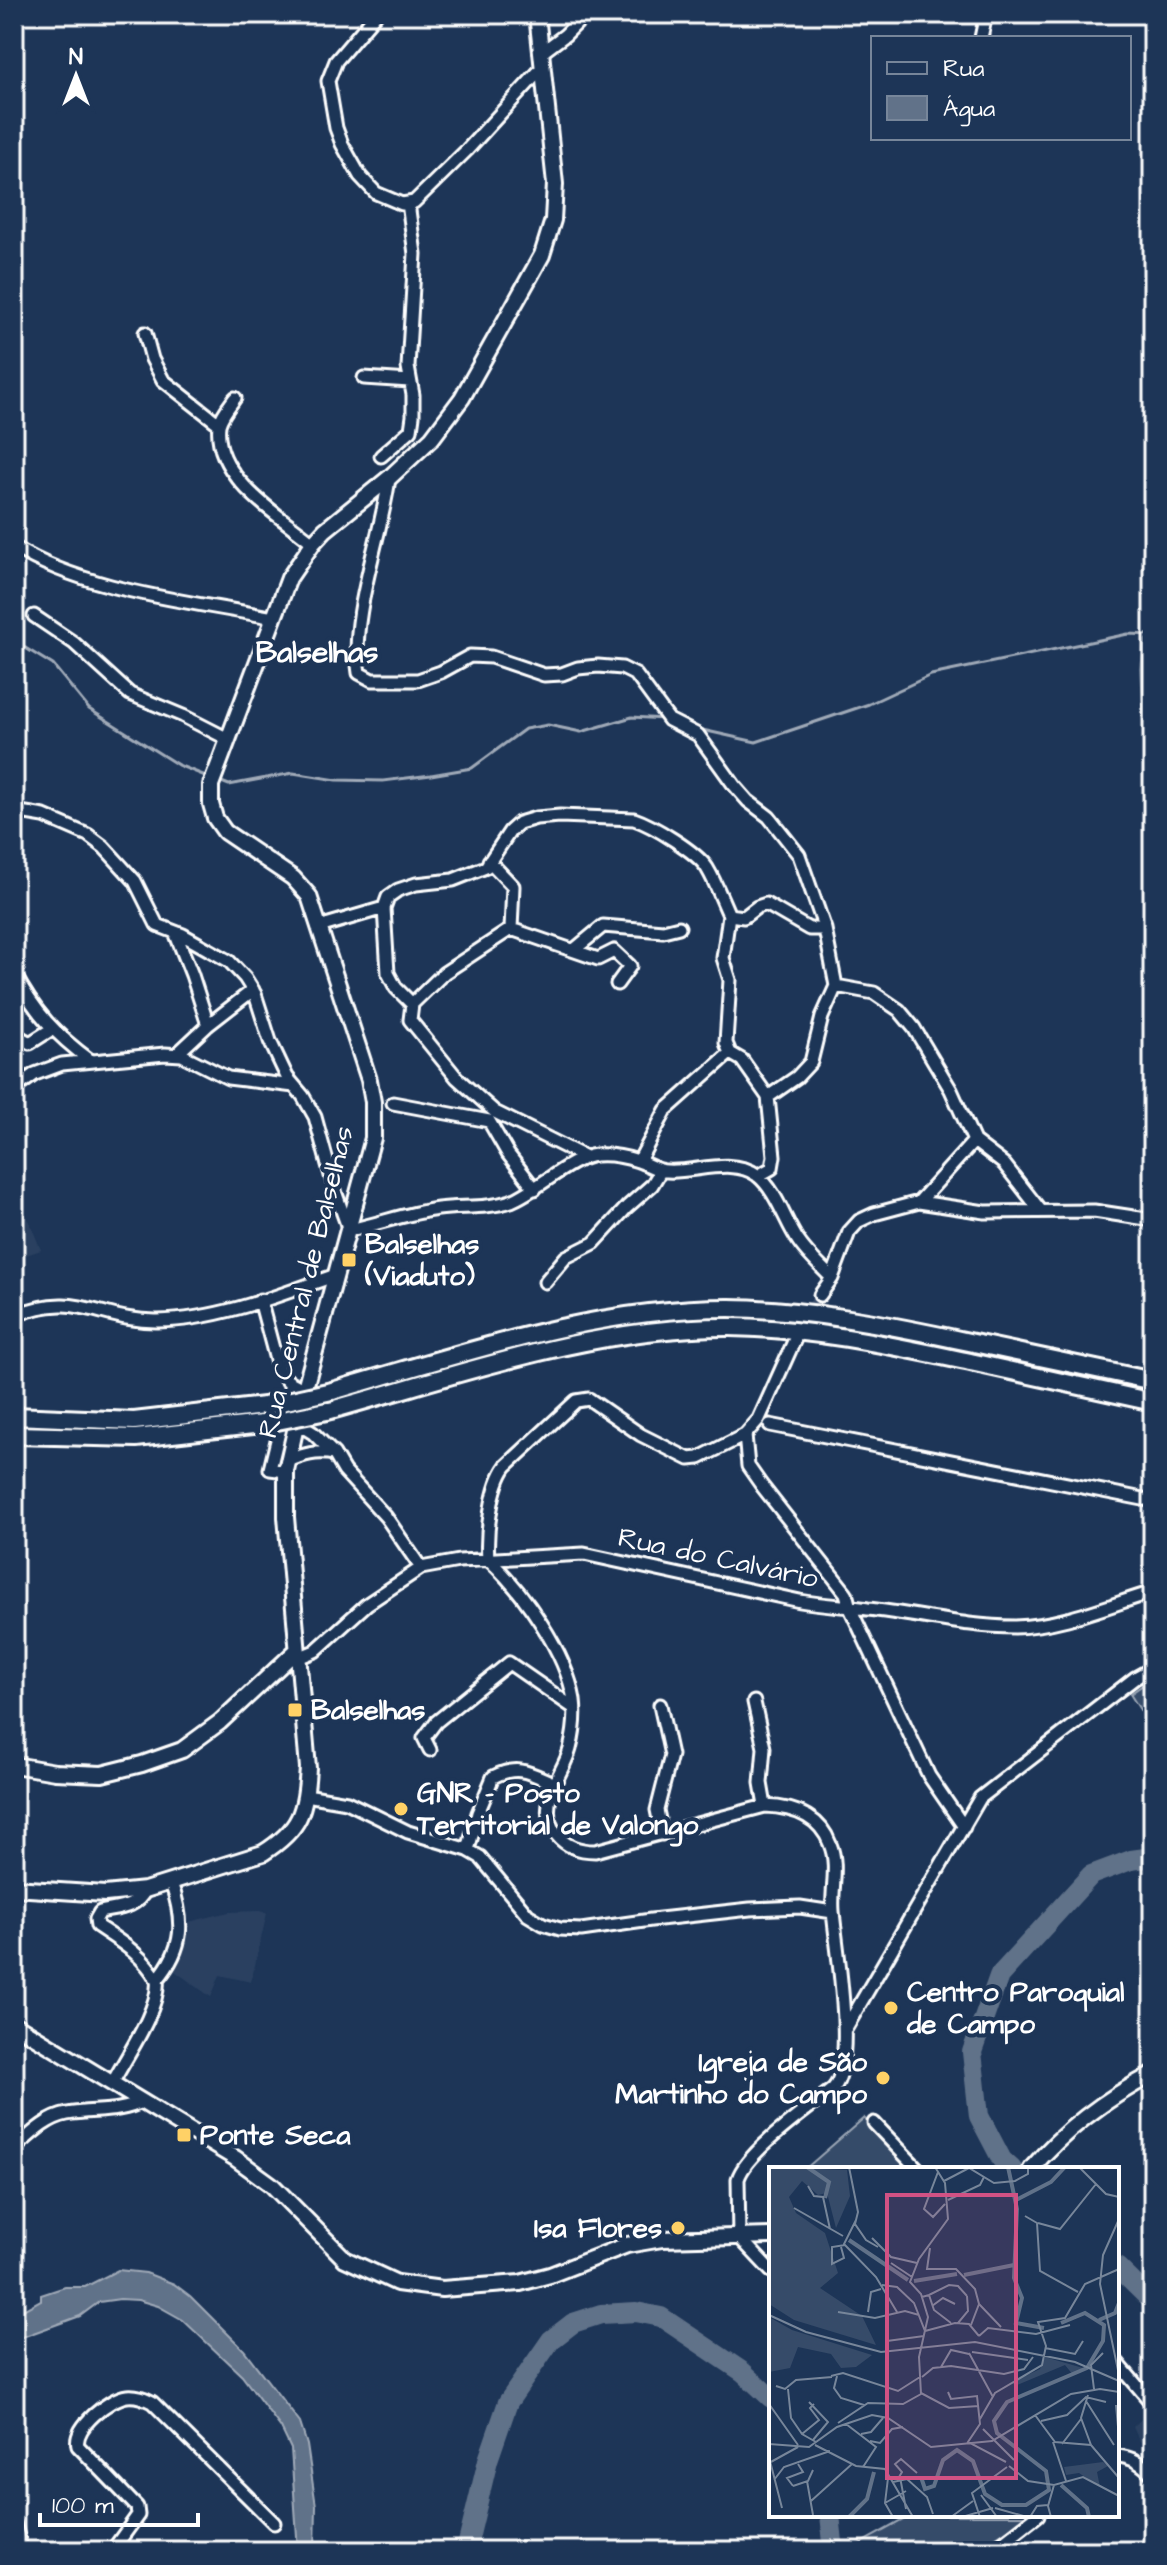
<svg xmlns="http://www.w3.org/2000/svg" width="1167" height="2565" viewBox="0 0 1167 2565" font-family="'Architects Daughter',sans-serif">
  <rect width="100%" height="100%" fill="#1d3557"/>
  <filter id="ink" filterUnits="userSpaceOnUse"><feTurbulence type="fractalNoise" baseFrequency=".0125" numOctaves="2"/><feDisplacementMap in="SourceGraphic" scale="16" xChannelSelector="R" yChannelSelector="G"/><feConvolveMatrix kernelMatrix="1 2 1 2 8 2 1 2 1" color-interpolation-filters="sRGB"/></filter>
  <g filter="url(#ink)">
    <path fill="#2a4161" d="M14,1184l27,66 -27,9z
      M259,1911l8,2 -16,69 -31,-7 -9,22 -39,-28 8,-26 6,-6 -1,-14 44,-11z
      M1153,2408v48l-14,-16 -6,-13z"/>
    <path fill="#364b69" stroke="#9aa5b4" stroke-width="2" d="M1153,1678v52l-23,-36z
      M864,2118l45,51h-104z
      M912,2515h117l-54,36h-125v-2z"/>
    <path fill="#617289" stroke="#a0aab8" stroke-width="2" d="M118,2270l28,3 28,11 16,12 54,54 56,73 7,22 9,61 -1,45h-17l-7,-102 -10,-21 -39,-52 -59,-56 -25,-14 -20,-6 -18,-1 -21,3 -19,14 -66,24v-21l7,-8 20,-11v-5l24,-8h20z"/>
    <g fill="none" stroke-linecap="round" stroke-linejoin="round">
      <path stroke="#a0aab8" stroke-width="3" d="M14,641l39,24 36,44 89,56 30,12
        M698,729l58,13 113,-38 62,-29 197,-41 25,1
        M219,781l10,4 64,-12 44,7 46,1 48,-6 41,-7 53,-39 23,-4 33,7 51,-15 32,2"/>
      <path stroke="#617289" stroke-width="20" d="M1153,645l-3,24 3,49
        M1012,2169l-10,-9 -23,-44 -7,-64 27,-76 92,-101 40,-15 22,-3
        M1117,2267l36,35
        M830,2515l4,36
        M466,2551l22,-91 20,-58 43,-62 22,-17 28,-9 35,-2 25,5 82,55 28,26"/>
      <path stroke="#344968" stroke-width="11" stroke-dasharray="11 5.5" stroke-linecap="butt" d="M798,1335l22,-40"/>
      <g stroke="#fff" stroke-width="17">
        <path id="minor" d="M376,14l-40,47 -8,20 8,47 6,16 18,32 16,17 26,11 12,-2 53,-52 75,-82
          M981,38l5,-24
          M541,53l24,-18 21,-21
          M145,333l7,26 11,21 56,44
          M364,378l46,3
          M235,398c-6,8 -14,18 -16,27 -6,52 59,89 94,118
          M381,456l30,-26 2,-14v-21l-5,-28 7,-113 -7,-51
          M389,478c-7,57 -40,140 -30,195l13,7h46l23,-8 29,-16 21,1 53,18 18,-1 16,-6 20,-2 24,2 14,7 33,45 29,15 36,50 14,16 21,16 30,38 26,74 11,57 -14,31 -11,45 -14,15 -29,20 6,59 -2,12 -14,8
          M14,547c73,45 177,54 260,71
          M34,616l40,27 56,51 53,22 45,23
          M14,811l30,5 44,19 16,12 31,34 22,44 26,10 46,26 16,17 10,16 15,47 17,36 16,19 12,21 21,77 13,36c29,-6 59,-17 89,-21 24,-3 49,0 73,-8 26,-10 60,-44 85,-46 13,-1 30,2 42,6 10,3 18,10 29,10 27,2 66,-14 90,4 20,16 28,47 42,67 9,13 22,25 33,36
          M489,861l24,25 -2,43
          M384,908l4,-11 10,-7 18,-6 37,-4 33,-13 24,-36 9,-8 17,-5 24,-2 74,3c18,6 63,33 73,49 9,15 15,32 22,47
          M729,915l15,2 13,-10 9,-3 43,25h16
          M319,927l65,-19 4,65 8,15 16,16 -2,16 47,58 38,34 90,45
          M175,932l17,43 16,50
          M574,950l29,-24 60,5 16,-4
          M14,973c20,39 42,62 77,88
          M836,986l38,7 25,17 15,18 37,62 23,51 30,23 36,46
          M412,1004l32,-31 67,-44 87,30 16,-8 16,15 -13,18
          M14,1034l16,9 22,-14
          M730,1053l12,7 26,37
          M177,1054l31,-29 45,-35
          M14,1089l21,-15 27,-10 103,-10 17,1 46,23 66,8
          M393,1103l96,18 19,33 27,35
          M639,1161l27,-51 64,-57 -4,-10 4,-63 -7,-22 6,-43
          M919,1202l55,-61
          M545,1282l21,-25 28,-14 33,-36 25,-22 9,-15
          M820,1295l12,-17 17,-46 10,-11 15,-7 45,-12 66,10 109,-1 59,9
          M260,1300l19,71 9,10 17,9
          M14,1316c63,-28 86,6 144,5 60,-1 122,-26 178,-46
          M770,1425l383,76
          M295,1429l10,-1 8,5 21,21 10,17 42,46 35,51
          M745,1435l3,31 14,20 84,107 4,15 79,168 35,51
          M288,1461c16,-7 28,-10 46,-7
          M286,1471l-16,-2 21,-86
          M488,1559c35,32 78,93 86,141 2,16 0,33 -4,49 -4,15 -15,30 -19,45 -10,34 11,57 44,57l170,-45c28,1 55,10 65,38 9,21 1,45 3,67 3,37 24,152 0,178 -24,19 -87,63 -95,90l1,58 32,34
          M488,1559c-2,-25 3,-73 18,-93l70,-65 13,-2 52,36 48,24 10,-1 46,-23 14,-16 36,-80
          M298,1658l17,-7 52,-47 54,-36 38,-7 125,-7 216,47c23,4 45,5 68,8 49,5 97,18 147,18 47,-1 94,-22 138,-35
          M754,1702l10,46 -3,35 4,23
          M660,1705l11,50 -14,55 5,24
          M430,1750l-6,-12 12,-16 73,-59 65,45
          M306,1795l41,7 61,30 60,18 12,7 48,58 15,9 17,5 21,1 70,-10 99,-11 50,-2 33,5
          M468,1850l10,-37 15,-36c26,-13 37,-4 62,7
          M145,1890c-8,18 -27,18 -45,22l-4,7 1,7c24,16 46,29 60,54
          M846,2028l134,-230 155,-120 18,-10
          M113,2082c13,-25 48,-75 44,-102 28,-33 27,-59 14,-98
          M874,2123l44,46
          M14,2149c16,-14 32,-31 53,-35 26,-5 52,0 76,-13
          M1117,2362l33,39
          M1117,2456c16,1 25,8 36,19
          M14,2522l8,29
          M112,2551l26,-36 -1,-8 -59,-61c-5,-19 32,-48 49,-50 10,-1 17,2 25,6l122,121
          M992,2551l46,-36"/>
      </g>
      <g stroke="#fff" stroke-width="20">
        <path id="major" d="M14,1765l41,7 47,2 40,-10 40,-14 38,-28 77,-72
          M14,1888l91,6 40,-4 118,-37c38,-24 42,-41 45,-85l-22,-251v-46l16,-72 71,-261v-36l-4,-22 -60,-184 -16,-18 -68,-46 -10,-14 -4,-14v-19l78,-207 24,-35 12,-13 64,-52 43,-40 30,-40 80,-143 11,-35 2,-36 -18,-170
          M14,2024l221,134 37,27 73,74 52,24 45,6 78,-6 30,-8 77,-30 35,-6 109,-3
          M1031,2169c34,-40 76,-71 122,-95"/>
      </g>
      <g stroke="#fff" stroke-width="22">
        <path id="highway" d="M332,1391c130,-37 260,-83 397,-83 81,1 161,17 240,34 61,13 123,26 184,39
          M327,1411c131,-36 265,-85 403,-84 83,1 164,19 245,36 59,13 119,26 178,39
          M14,1416l120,5 130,-15
          M14,1435l122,3 126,-14"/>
      </g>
      <use href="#minor" stroke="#1d3557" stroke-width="11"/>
      <use href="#major" stroke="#1d3557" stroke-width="14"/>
      <use href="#highway" stroke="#1d3557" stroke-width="16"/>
      <g stroke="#fff" stroke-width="22" stroke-linecap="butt">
        <path id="highway-bridge" d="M264,1406l68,-15
          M262,1424l65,-13"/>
      </g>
      <use href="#highway-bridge" stroke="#1d3557" stroke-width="16"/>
    </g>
  </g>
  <g fill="#ffd166" stroke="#1d3557" stroke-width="3">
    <rect x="341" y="1252" width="16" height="16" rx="4"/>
    <rect x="287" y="1702" width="16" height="16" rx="4"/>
    <circle cx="401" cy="1809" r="8"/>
    <circle cx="891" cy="2008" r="8"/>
    <circle cx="883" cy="2078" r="8"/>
    <rect x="176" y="2127" width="16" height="16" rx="4"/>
    <circle cx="678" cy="2228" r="8"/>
  </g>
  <g text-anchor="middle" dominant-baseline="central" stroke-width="8" stroke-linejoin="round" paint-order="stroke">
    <g font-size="28" font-weight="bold" fill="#fff" stroke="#1d3557" text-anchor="start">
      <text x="365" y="1244">Balselhas<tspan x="365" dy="32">(Viaduto)</tspan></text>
      <text x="311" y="1710">Balselhas</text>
      <text x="417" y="1793">GNR - Posto<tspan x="417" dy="32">Territorial de Valongo</tspan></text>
      <text x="907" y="1992">Centro Paroquial<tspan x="907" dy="32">de Campo</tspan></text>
      <text x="867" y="2062" text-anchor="end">Igreja de São<tspan x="867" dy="32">Martinho do Campo</tspan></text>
      <text x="200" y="2135">Ponte Seca</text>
      <text x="662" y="2228" text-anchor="end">Isa Flores</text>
    </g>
    <g font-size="28" fill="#fff" stroke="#1d3557">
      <text transform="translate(306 1282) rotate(-76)">Rua Central de Balselhas</text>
      <text transform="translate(718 1558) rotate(12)">Rua do Calvário</text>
    </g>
    <g font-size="30" font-weight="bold" fill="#fff" stroke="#1d3557">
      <text x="317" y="653">Balselhas</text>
    </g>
  </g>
  <g transform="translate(769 2167)">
    <rect width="350" height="350" fill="#1d3557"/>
    <path d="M0,0l78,3 3,26 -14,32 -9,-35 -9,2 -16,-14 -13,16 7,16 29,20 13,40 -18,15 42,28 14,29 -82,-25 -25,-16zM0,150l23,13 80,25 -16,12 -15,1 -10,-14 -33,-7 -8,21 -21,4zM276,190l38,11 -10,7 -8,-10 -50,21 -3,-4 28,-13zM334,295l5,4 -11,6 3,15 -21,-14 -13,2 -2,-8z" fill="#364b69"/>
    <path fill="none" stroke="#617289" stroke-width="4" d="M38,0l22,15 -4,16M239,0l9,42 -3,69 8,20 -6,25 28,5M247,33l35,-18 14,-15M80,73l59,40M195,108l50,-10M145,114l43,-7M330,153l16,-7 4,-10M152,310l4,12 9,-3 9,-26 14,-10 16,11 12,33 17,11h24l23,-15 -3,-19 -49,-38 -3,-12 13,-19 80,-34 16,-27 1,-16 -19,-12 -24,10M292,318l26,23 2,9M80,350l18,-18 7,-27"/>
    <path fill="none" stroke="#77869a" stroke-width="2" d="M80,0l9,45 -3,12 11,16 12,7M310,0l27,27 13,3M169,5l-14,37 9,8 12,-13M175,14l25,-13 25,15 21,-2 13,-7v-7M39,19l6,10 9,1 7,32M179,33l32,-15 4,-8M25,41l49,28M256,49l12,7 3,48 38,21M350,52l-16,36 -3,29 19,91M87,53l-12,24 32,33 21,35M269,56l22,6 36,-45M103,71l19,19 26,6M72,80l3,11 -12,6v-17l13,-2M161,81l-3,21h29l19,20 4,15 -8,21M122,96l21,14M113,118l15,2 17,16 11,28 30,-8 14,1 10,12M160,128l20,-10 9,1 9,10M153,130l7,-2 5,15 17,13M210,137l22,23M163,139l11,-8 12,6M69,145l37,6 30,-7 14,4M99,145l3,-20 10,-3M0,148l37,17 75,20 94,-10 100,20 44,19M189,156l10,-12 -1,-15M210,169l9,-8 48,6 34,-9M118,174l37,-5M276,181l30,6 8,-13M203,185l56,8M200,186l24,44M172,200l10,-17 18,4M62,209l12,-3 55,18 22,-14M68,209l-3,12 7,10 23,7M153,210l11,-9 18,-2 53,8 20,-5 9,-12M7,219l9,3 11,-9 36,-3M19,222l3,29 11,16 14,8M325,222l-3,-24 12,-12M179,225l3,7 26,-3 3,28 -12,18 38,20M152,226l28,15 30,-2M319,228l-7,23 10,27M317,234l28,44M40,235l19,20 -15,18M0,237l29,41M347,238l3,33M266,248l20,27 36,3 28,33M211,252l15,-26 47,-28 4,-19 -8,-24 27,-4 20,-34 34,-15M272,254l26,-6 19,-18 20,5M69,256l30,-20 35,1 18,-10 -2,-37 9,-40 -7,-23 -11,-12 9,-23 29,-40 -3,-36 -10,-16M77,257l30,23 -13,20M214,262l31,31M33,267l17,-14 -9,-12 4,-4M92,267l10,-2 12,-14M101,274l10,2 12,-14 11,-2M284,275l13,39M0,277l40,3 28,-20 35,-12 16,3 43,29 61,-6 79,-47 29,-5 19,3M293,277l19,-25M46,278l41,21 29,3 28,48M0,290l13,51M0,296l29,-16M240,299l19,15 26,4 29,-8 36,19M130,310l3,-5 -7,-8 6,-5 16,14M131,310l6,32M119,311l-3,25 8,14M5,313l10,-13 46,-16M38,314l6,34M124,315l14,-3 20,18 6,17M24,319l-6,-8 16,-6 -5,-8M24,319l15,-5 5,-11M212,328l16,22M42,334l41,-37M116,336l21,-12M226,341l32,9M182,350l22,-16M193,350l31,-9M211,350l-8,-24 35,-26M261,350l7,-11 11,-1M282,350l-3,-11 6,-21"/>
    <path fill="#d15284" fill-opacity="0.15" stroke="#d15284" stroke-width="4" d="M118,28h129v283h-129z"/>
    <rect width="350" height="350" fill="none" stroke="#fff" stroke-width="4"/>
  </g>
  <rect width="1167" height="2565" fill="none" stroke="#1d3557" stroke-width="48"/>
  <rect x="24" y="24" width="1119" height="2517" fill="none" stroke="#fff" stroke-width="3" filter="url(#ink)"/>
  <rect x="871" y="36" width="260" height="104" fill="#1d3557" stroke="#77869a" stroke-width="2"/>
  <rect x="887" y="62" width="40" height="12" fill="#1d3557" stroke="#77869a" stroke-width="2"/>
  <text x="943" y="76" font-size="24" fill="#ffffff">Rua</text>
  <rect x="887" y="96" width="40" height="24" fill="#617289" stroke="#77869a" stroke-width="2"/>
  <text x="943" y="116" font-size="24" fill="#ffffff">Água</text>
  <g transform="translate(76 76)" stroke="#1d3557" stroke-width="6" paint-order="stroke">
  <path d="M0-6L14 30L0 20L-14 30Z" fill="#ffffff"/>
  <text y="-12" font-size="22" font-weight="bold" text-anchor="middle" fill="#ffffff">N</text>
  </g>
  <path d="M40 2513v12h158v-12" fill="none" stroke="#ffffff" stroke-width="4"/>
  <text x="52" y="2513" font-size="24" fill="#ffffff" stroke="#1d3557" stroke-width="6" paint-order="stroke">100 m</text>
</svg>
